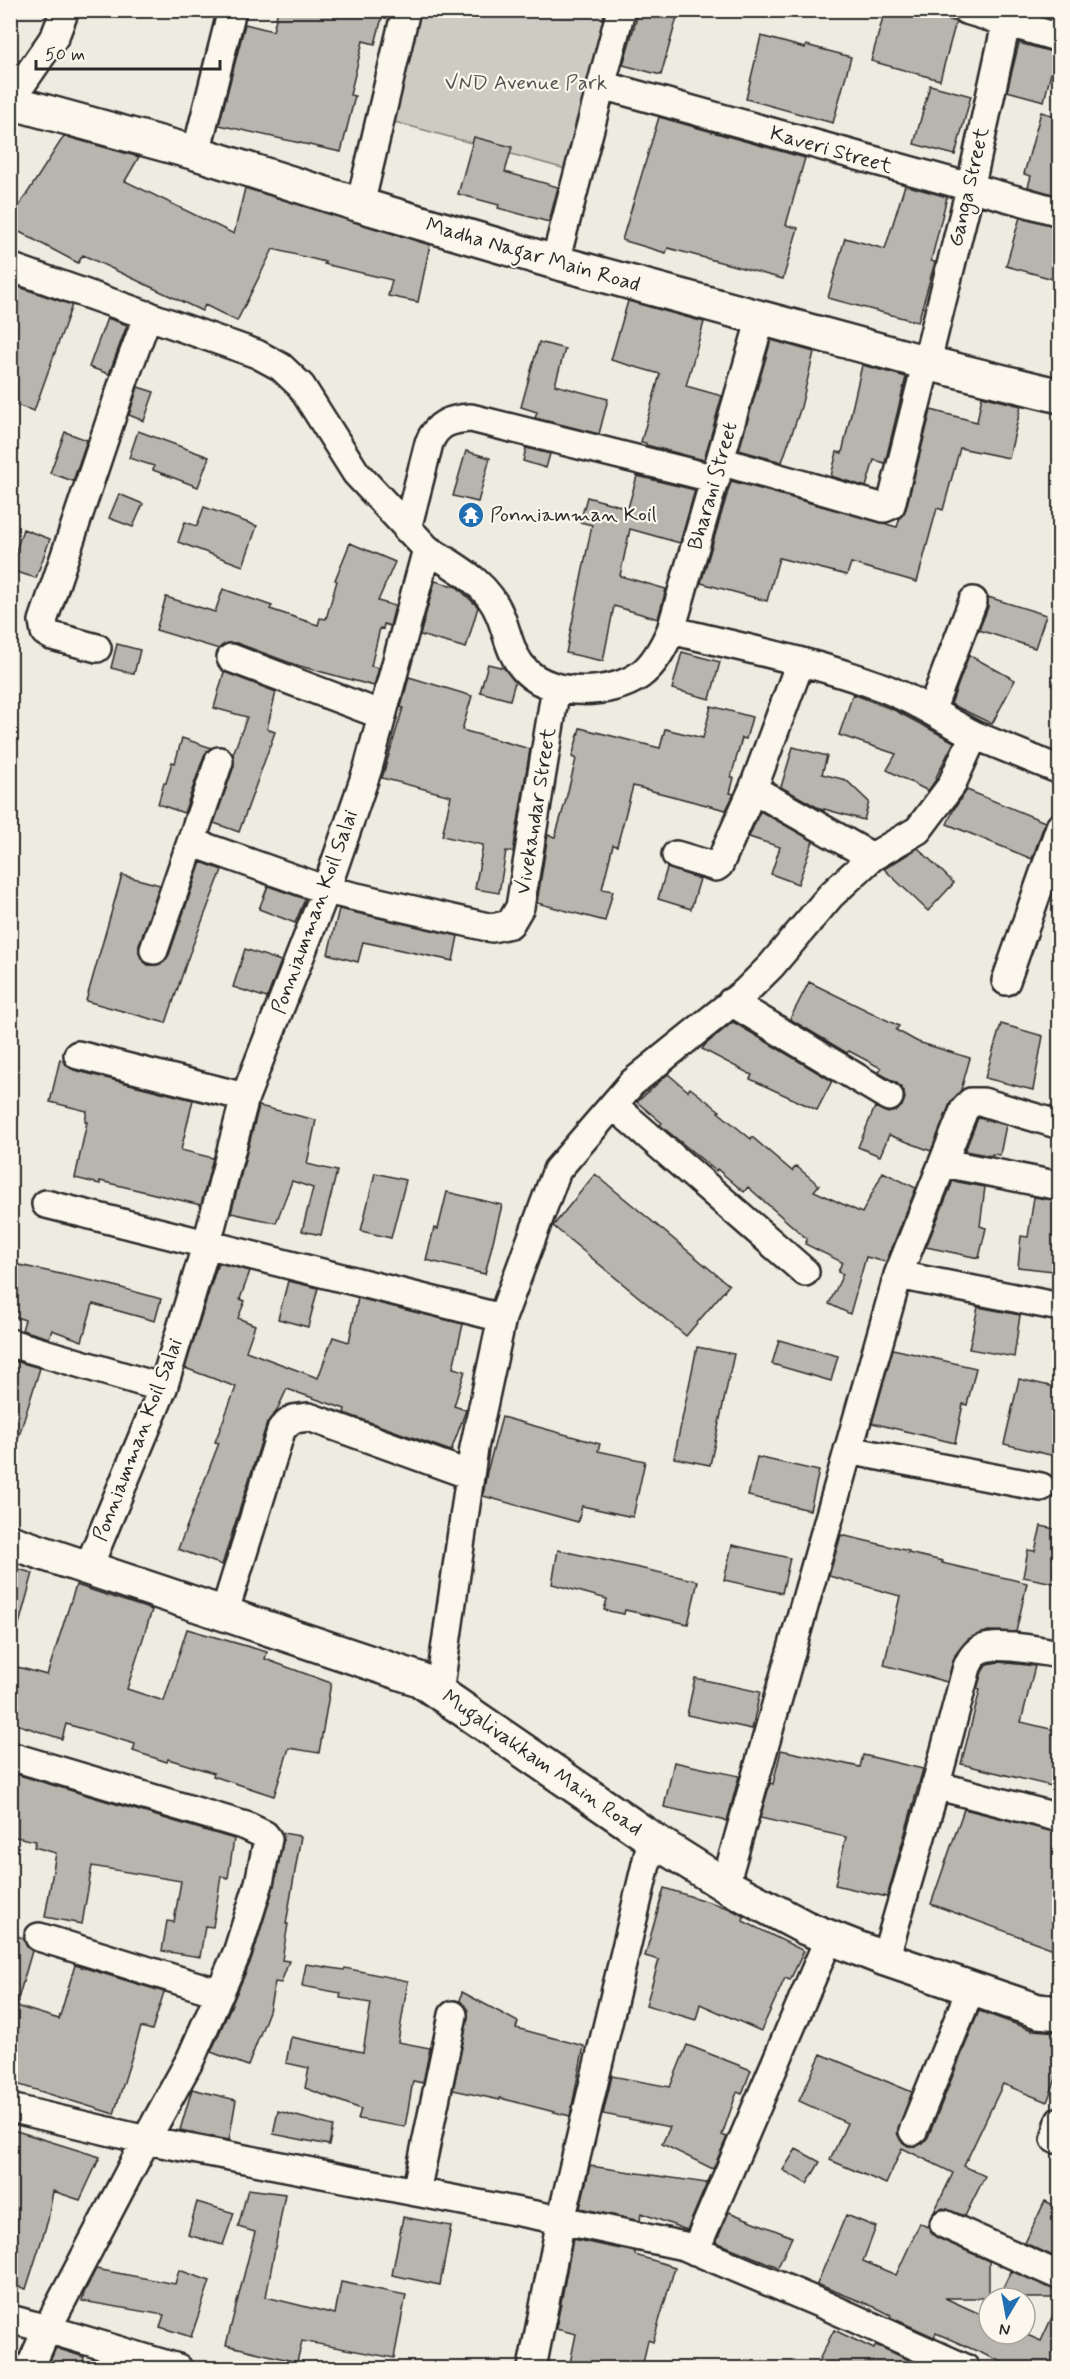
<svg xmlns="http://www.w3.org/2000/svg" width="1070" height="2379" viewBox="0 0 1070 2379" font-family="Mynerve,sans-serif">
  <rect width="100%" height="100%" fill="#eeebe0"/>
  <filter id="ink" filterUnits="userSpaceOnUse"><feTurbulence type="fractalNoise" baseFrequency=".0167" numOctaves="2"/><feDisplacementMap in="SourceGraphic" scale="12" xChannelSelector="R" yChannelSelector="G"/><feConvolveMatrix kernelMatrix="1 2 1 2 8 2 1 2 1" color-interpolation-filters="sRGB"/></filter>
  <g filter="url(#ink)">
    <path fill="#cecbc2" stroke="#7c7b76" stroke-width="1.5" d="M606,10l14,4 -43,158 -186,-51 30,-110z"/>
    <path fill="#b8b5ae" stroke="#2b2b2b" stroke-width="1.5" d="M278,10h106l-9,34 -12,-3 -13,54 5,1 -14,56 -122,-27 26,-101 28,7z
      M639,10h40l-18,65 -38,-10z
      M885,10h35l36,12 -16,58 -69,-19z
      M761,36l44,12 1,-3 45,12 -18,66 -87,-24z
      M1019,43l37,10 -12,48 -37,-10z
      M930,85l41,11 -16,59 -41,-11z
      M1041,112l18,5v79l-31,-9 3,-11 -7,-2z
      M659,117l146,41 -19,67 12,3 -15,51 -115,-31 -2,5 -44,-13z
      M64,136l75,21 -14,24 109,53 11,-46 185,57 -12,57 -30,-6 4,-16 -68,-16 1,-2 -52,-13 -36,72 -32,-16 -3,6 -119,-56 -5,8 -68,-36v-7z
      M474,137l38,10 -7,25 53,15 -9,35 -51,-14 1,-3 -41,-11z
      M905,185l42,12 -16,64 4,1 -17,60 -90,-24 17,-60 40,11z
      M1020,217l39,10v27l-6,25 -47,-13z
      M10,284l62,21 -38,106 -24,-8z
      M628,301l76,21 -18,64 36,10 -18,64 -58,-15v-2l-5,-1 19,-68 -49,-14z
      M107,318l20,7 -18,49 -20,-7z
      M771,340l43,12 -13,55 -19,55 -43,-12z
      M539,342l26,7 -10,36 53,14 -9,35 -64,-16 2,-6 -16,-5z
      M862,365l44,12 -21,86 -11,-3 -8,27 -35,-11 6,-24 5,1z
      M138,387l16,5 -10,29 -15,-6z
      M982,396l39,10 -12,52 -49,-10 -17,62 -6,-2 -20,74 -66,-19 -4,12 -68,-17 -12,43 -66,-18 30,-102 166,46 3,-9 6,-9 25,-99 46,12z
      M138,431l71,26 -11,30 -45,-17 1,-4 -25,-8z
      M65,432l22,8 -14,41 -23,-8z
      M526,448l24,6 -4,14 -23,-7z
      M466,451l24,7 -12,44 -25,-6z
      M637,476l58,14 -15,53 -50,-14 -10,47 46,13 -8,30 -44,-13 -11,55 -37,-8 26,-128 -12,-3 7,-25 41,11z
      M119,494l24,10 -10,23 -24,-9z
      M204,507l53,19 -14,40 -65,-24 7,-20 12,4z
      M23,529l27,10 -14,39 -26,-8z
      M350,543l45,19 -17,39 17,5 -5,20 -6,-2 -1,5 -3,-1 -9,38 8,2 -5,18 -78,-21 -59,-22h-9l-9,6 -63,-19 10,-33 49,15 8,-23 49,17 -2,3 48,16 2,-7 6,1 11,-38 -2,-1z
      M435,581l22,6 21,20 -12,41 -46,-13z
      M988,597l58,18 -11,33 -56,-18 9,-23z
      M117,644l23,6 -6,24 -23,-6z
      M682,652l38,10 -10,37 -38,-10z
      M969,655l46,25 -23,44 -41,-20z
      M488,664l16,4 11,14 -5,18 -30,-8z
      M224,672l52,20 -9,37 8,3 -36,100 -25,-9 20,-57 -1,-12 14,-37 -33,-9z
      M409,677l63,19 -10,34 68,19 -17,103 -7,-1 -7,42 -24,-4 8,-44 -41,-9 9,-40 -69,-18 21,-70 -2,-1z
      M853,694l41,16 60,32 -18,35 1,1 -9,13 -41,-21 9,-16 -57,-19z
      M711,706l41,11 -6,22 -4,-1 -11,39 3,1 -4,15 4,1 -8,16 -93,-24 -16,60 -4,-1 -11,44 11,2 -8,30 -68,-18 11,-68 7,2 10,-34 11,-44 -4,-2 8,-29 80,20 5,-19 38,9z
      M182,738l30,10 -8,8 -20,57 -26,-9 6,-21h2l6,-21 3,1z
      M793,747l34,9 -5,18 24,6 23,22 -5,18 -40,-11v2l-43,-24z
      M967,790l78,32 -13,37 -85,-35 7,-15z
      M760,811l53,30 -15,43 -27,-10 9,-27 -31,-10z
      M918,848l36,35 -26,28 -44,-42z
      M201,862l21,8 -33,85 -23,68 -80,-22 36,-126 38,10 -21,60v7l4,9 5,4h8l8,-3 5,-7z
      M667,868l33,11 -9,30 -33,-10z
      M268,886l37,13 -10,24 -36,-14z
      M339,909l119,27 -5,25 -90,-19 -5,20 -30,-8z
      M245,949l36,12 -14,37 -34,-11z
      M809,982l90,44 -3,4 22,12 52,16 -9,32 -11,14 -19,47 -42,-16 -9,21 -22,-9 17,-40 13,6 9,-3 5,-4 3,-8 -2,-8 -6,-7 -18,-10 2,-5 -32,-17 -2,2 -57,-34z
      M733,1022l99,59 -15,29 -67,-31 2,-4 -50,-26 3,-4z
      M1001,1024l42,12 -10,54 -48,-12z
      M60,1059l14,11 119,30 -12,50 32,8 -12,47 -101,-24v3l-25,-6 12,-56h-2l2,-11 -37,-9z
      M668,1074l20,17 2,-3 30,23 -2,1 33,27 1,-2 40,34 4,-5 23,19 -5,6 48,22 21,-41 33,16 -30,74 -20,-5 -16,57 -21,-10 14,-30 -5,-2 4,-10 -37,-18 2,-5 -59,-52 -4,5 -27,-23 -1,2 -56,-46 2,-2 -25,-21z
      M259,1106l57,14 -9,44 30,7 -16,64 -19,-4 11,-43 -21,-7 -16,42 -45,-10z
      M978,1118l28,7 -6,30 -8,-1v2l-27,-5z
      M375,1173l31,7 -15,58 -30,-7z
      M595,1174l134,111 -43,51 -133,-110z
      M953,1181l32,6 -5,39 6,2 -7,30 -53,-11z
      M447,1192l55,13 -17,69 -59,-14 8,-32 4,1z
      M1034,1197l25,4v28l-6,42 -35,-4 3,-31 7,1z
      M10,1263l101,22 50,14 -6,22 -62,-17 -11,37 -30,-11 -3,8 -27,-8 3,-10 -15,-5z
      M218,1263l32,8 -10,28 5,2 -7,17 17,7 -9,26 72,27 15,-41 16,5 9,-44 105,26 -10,44 12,3 -11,35 12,4 -15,41 -107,-38 1,-4 -58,-20 -11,23 -9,11 -45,142 -44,-16 41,-106 -4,-1 21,-55 -51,-19z
      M288,1281l30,7 -10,39 -30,-8z
      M978,1307l42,8 -6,42 -45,-8z
      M779,1340l59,16 -7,25 -59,-17z
      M697,1347l37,7 -24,111 -36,-7z
      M893,1349l83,19 -9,37 -4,-1 -8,39 -83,-20z
      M11,1360l29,8 -25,81 -5,-1z
      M1019,1379l40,9v69l-55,-13z
      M502,1417l98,27 -2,7 47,10 -12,56 -51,-11 -4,16 -95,-26 4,-24z
      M757,1457l62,14 -9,39 -62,-14z
      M1041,1526l18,4v54l-36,-7 5,-27 7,1z
      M841,1535l68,16 -1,2 35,8 -1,2 85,20 -11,49 -28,-1 -20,8 -13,16 -8,27 -63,-17 16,-69 -71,-20z
      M732,1545l58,13 -8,35 -58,-13z
      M558,1550l140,31 -10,43 -63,-14 -1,4 -20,-4 3,-11 -55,-15z
      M10,1567l23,6 -16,59 -7,-1z
      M76,1585l76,25 -25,79 37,12 23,-72 80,23 -2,7 66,24 -12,70 -30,-5 -15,48 -61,-20 1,-3 -46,-14 -1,3 -34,-11 2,-7 -69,-20 -4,15 -52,-17v-57l37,10z
      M999,1662l36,4 -14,56 38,9v55l-7,-2 -1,2 -90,-22 19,-74 -3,-1 5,-17 5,-8z
      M695,1678l65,14 -8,37 -65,-14z
      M781,1750l79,17 3,-12 60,14 -36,128 -52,-12 11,-48 -86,-19 10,-35 3,1z
      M674,1762l65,14 -12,45 -63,-14z
      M12,1773l222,66 -6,39 -7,-2 -8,51 -8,-1 -5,31 -38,-6 5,-30 7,1 7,-41 -89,-15 -10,58 -37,-7 11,-64 -22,-6 2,-6 -26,-5z
      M964,1809l95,24v118l-128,-47z
      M282,1833l19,3 -15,88h2l-6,36 7,1 -8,22 -6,-1 -6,29 -21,55 -37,-14 41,-94 22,-72 9,-44z
      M664,1888l64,20 16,8 -1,5 61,30 -14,29 -5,-2 -24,53 -61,-27 -4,16 -50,-15 13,-45 -14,-4z
      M10,1934l14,4 3,9 5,4 -16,55 43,13 16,-54 89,27 -12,38 -11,-3 -27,87 -104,-32z
      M306,1964l38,6 1,-2 63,13 -10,61 32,6 -7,35 -10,-2 -8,46 -47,-8 3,-10 -56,-21 4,-20 -23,-5 5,-26 72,15 8,-49 -31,-5 1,-5 -39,-7z
      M462,1992l56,30 -2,6 68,18 -14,70 -70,-18v2l-47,-10 15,-72v-8l-8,-9z
      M979,2011l53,19 27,2v39l-12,31 -44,-18 -39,82 21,10 -20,40 -22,-8 -9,4 19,-39 -51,-25 -16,36 -56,-24 17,-37 -48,-22 22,-47 91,38 -15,41 4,8 7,5h8l7,-3 5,-6z
      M687,2045l64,25 -9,24 -5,-2 -15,43 5,2 -14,32 -51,-25 8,-17 -67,-13 9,-38 58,11z
      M192,2089l44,11 -7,40 -49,-10z
      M278,2111l55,15 -4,19 -56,-11z
      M10,2129l90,28 -20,43 -27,-9 -5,29 -22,69 -16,-5z
      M796,2149l24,13 -13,22 -24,-14z
      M590,2166l117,17 -20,47 -46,-17 -1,8 -60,-13z
      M248,2189l37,5 -19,103 69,17 6,-32 65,13 -12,63 -92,-17 -5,21 -71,-17 29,-113 -17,-5z
      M1045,2201l14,7v51l-34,-16z
      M197,2202l37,11 -11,32 -35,-10z
      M729,2212l63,25 -14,30 -62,-25z
      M846,2215l30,12 -13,34 33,14 24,-52 7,4 1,-3 3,9 7,5 51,23v37h-44l44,20v16h36l16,7 18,-39v66h-44l-79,-35 -2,4 -44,-20 1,-2 -14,-7 -60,-24z
      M403,2217l48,9 -11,59 -48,-10z
      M573,2239l62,13v3l40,12 -22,75 -5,-2 -6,28h-73l7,-34 -20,-5z
      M96,2269l79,15 4,-14 31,11 -19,56 -31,-10 4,-12 -82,-14 2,-8z
      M1011,2271l48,20v7h-61z
      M834,2330l40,19 2,-4 44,20 -2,3h-103z
      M56,2348l28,9 -2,11h-35z"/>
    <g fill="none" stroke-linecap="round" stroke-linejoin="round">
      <g stroke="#2b2b2b" stroke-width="32">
        <path id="minor" d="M966,10l94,28
          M602,85l458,127
          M10,101l45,-65 10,-26
          M196,153l36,-143
          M360,205l46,-195
          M555,262l66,-252
          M10,267l247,87 24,13 20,19 55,87 71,76
          M720,461l164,47 7,-3 79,-316 39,-179
          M407,529l22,-86c8,-20 22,-24 42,-25l245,61
          M671,630c68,17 139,31 205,55 34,12 66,33 98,50
          M97,648l-45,-12 -7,-4 -2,-11 83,-247 22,-59
          M231,658l151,57
          M931,711l42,-110
          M753,789l119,68
          M191,842l135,48 166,38 18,-4 10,-17 36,-220
          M676,855l40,12 3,-2 34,-76 47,-126
          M154,950l65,-189
          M1006,981l54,-154
          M731,1002l158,95
          M78,1055l167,42
          M613,1105l192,167
          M944,1163l116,23
          M46,1204l456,114
          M898,1275l66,-165 7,-8h12l77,23
          M10,1343l153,45
          M848,1450l193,37
          M88,1568l75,-180 44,-145 38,-146 81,-207 42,-122 59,-219c28,18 60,33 73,66 9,22 10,41 27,57 26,25 85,23 113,3 15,-11 24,-29 31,-45l90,-312
          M224,1614l58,-186 11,-9 16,-2 161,58
          M439,1693l35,-245 28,-130 55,-148 75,-87 113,-91 26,-26 60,-71 41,-38 46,-27 33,-44 23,-51 86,35
          M10,1756l236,70 19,9 3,4 -9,44 -22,70 -46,105 -45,82 -99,189 131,39
          M935,1785l125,33
          M725,1885l173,-610 162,32
          M39,1937l181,56
          M885,1959l47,-160 35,-132c3,-7 7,-15 15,-18 17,-7 58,2 78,5
          M10,2108l136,32 415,80 123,26 145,61 136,61
          M913,2131l58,-143
          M1055,2139l5,-18
          M416,2192l37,-177
          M944,2224l116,52
          M695,2251l134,-313
          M10,2319l37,10 -17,39
          M532,2368l29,-148 91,-381"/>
      </g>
      <g stroke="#2b2b2b" stroke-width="38">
        <path id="tertiary" d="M10,102l186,51 164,52 195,57 372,101 133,33
          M10,1542l409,137 233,160 73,46 81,43 79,31 153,52 22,2"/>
      </g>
      <use href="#minor" stroke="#fbf7ec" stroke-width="27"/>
      <use href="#tertiary" stroke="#fbf7ec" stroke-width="33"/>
    </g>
  </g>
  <defs>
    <g id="temple-disc" transform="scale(1.35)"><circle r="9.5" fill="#1f6fb2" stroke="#fbf7ec"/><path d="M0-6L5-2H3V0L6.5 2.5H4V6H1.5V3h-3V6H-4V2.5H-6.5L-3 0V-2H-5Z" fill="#fff"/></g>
  </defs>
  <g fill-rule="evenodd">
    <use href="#temple-disc" x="471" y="515"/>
  </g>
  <g text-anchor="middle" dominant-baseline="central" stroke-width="4.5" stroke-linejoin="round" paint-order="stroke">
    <g font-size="21" fill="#545351" stroke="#fbf7ec">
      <text x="526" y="83">VND Avenue Park</text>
    </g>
    <g font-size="21" fill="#2b2b2b" stroke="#fbf7ec">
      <text transform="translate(831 150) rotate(16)">Kaveri Street</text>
      <text transform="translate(969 187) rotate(-77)">Ganga Street</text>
      <text transform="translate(533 255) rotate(16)">Madha Nagar Main Road</text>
      <text transform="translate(713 486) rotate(-74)">Bharani Street</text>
      <text transform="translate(536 811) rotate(-81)">Vivekandar Street</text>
      <text transform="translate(315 912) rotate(-70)">Ponniamman Koil Salai</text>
      <text transform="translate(138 1440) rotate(-69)">Ponniamman Koil Salai</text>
      <text transform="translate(542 1763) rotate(35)">Mugalivakkam Main Road</text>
    </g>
    <g font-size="21" fill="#2b2b2b" stroke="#fbf7ec" text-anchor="start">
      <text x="490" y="515">Ponniamman Koil</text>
    </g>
  </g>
  <rect width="1070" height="2379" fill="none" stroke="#fbf7ec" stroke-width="36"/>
  <rect x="18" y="18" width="1034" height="2343" fill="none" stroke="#2b2b2b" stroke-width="2" filter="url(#ink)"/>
  <g transform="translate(1007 2316) rotate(190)"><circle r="28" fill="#fbf7ec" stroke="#a8a59f" stroke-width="1.5"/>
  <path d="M0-4.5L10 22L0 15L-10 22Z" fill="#1f6fb2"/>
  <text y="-9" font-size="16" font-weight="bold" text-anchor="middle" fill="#2b2b2b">N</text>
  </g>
  <path d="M36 60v9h184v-9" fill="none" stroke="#2b2b2b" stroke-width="3"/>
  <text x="45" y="60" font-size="18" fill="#2b2b2b" stroke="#fbf7ec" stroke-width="4.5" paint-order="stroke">50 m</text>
</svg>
